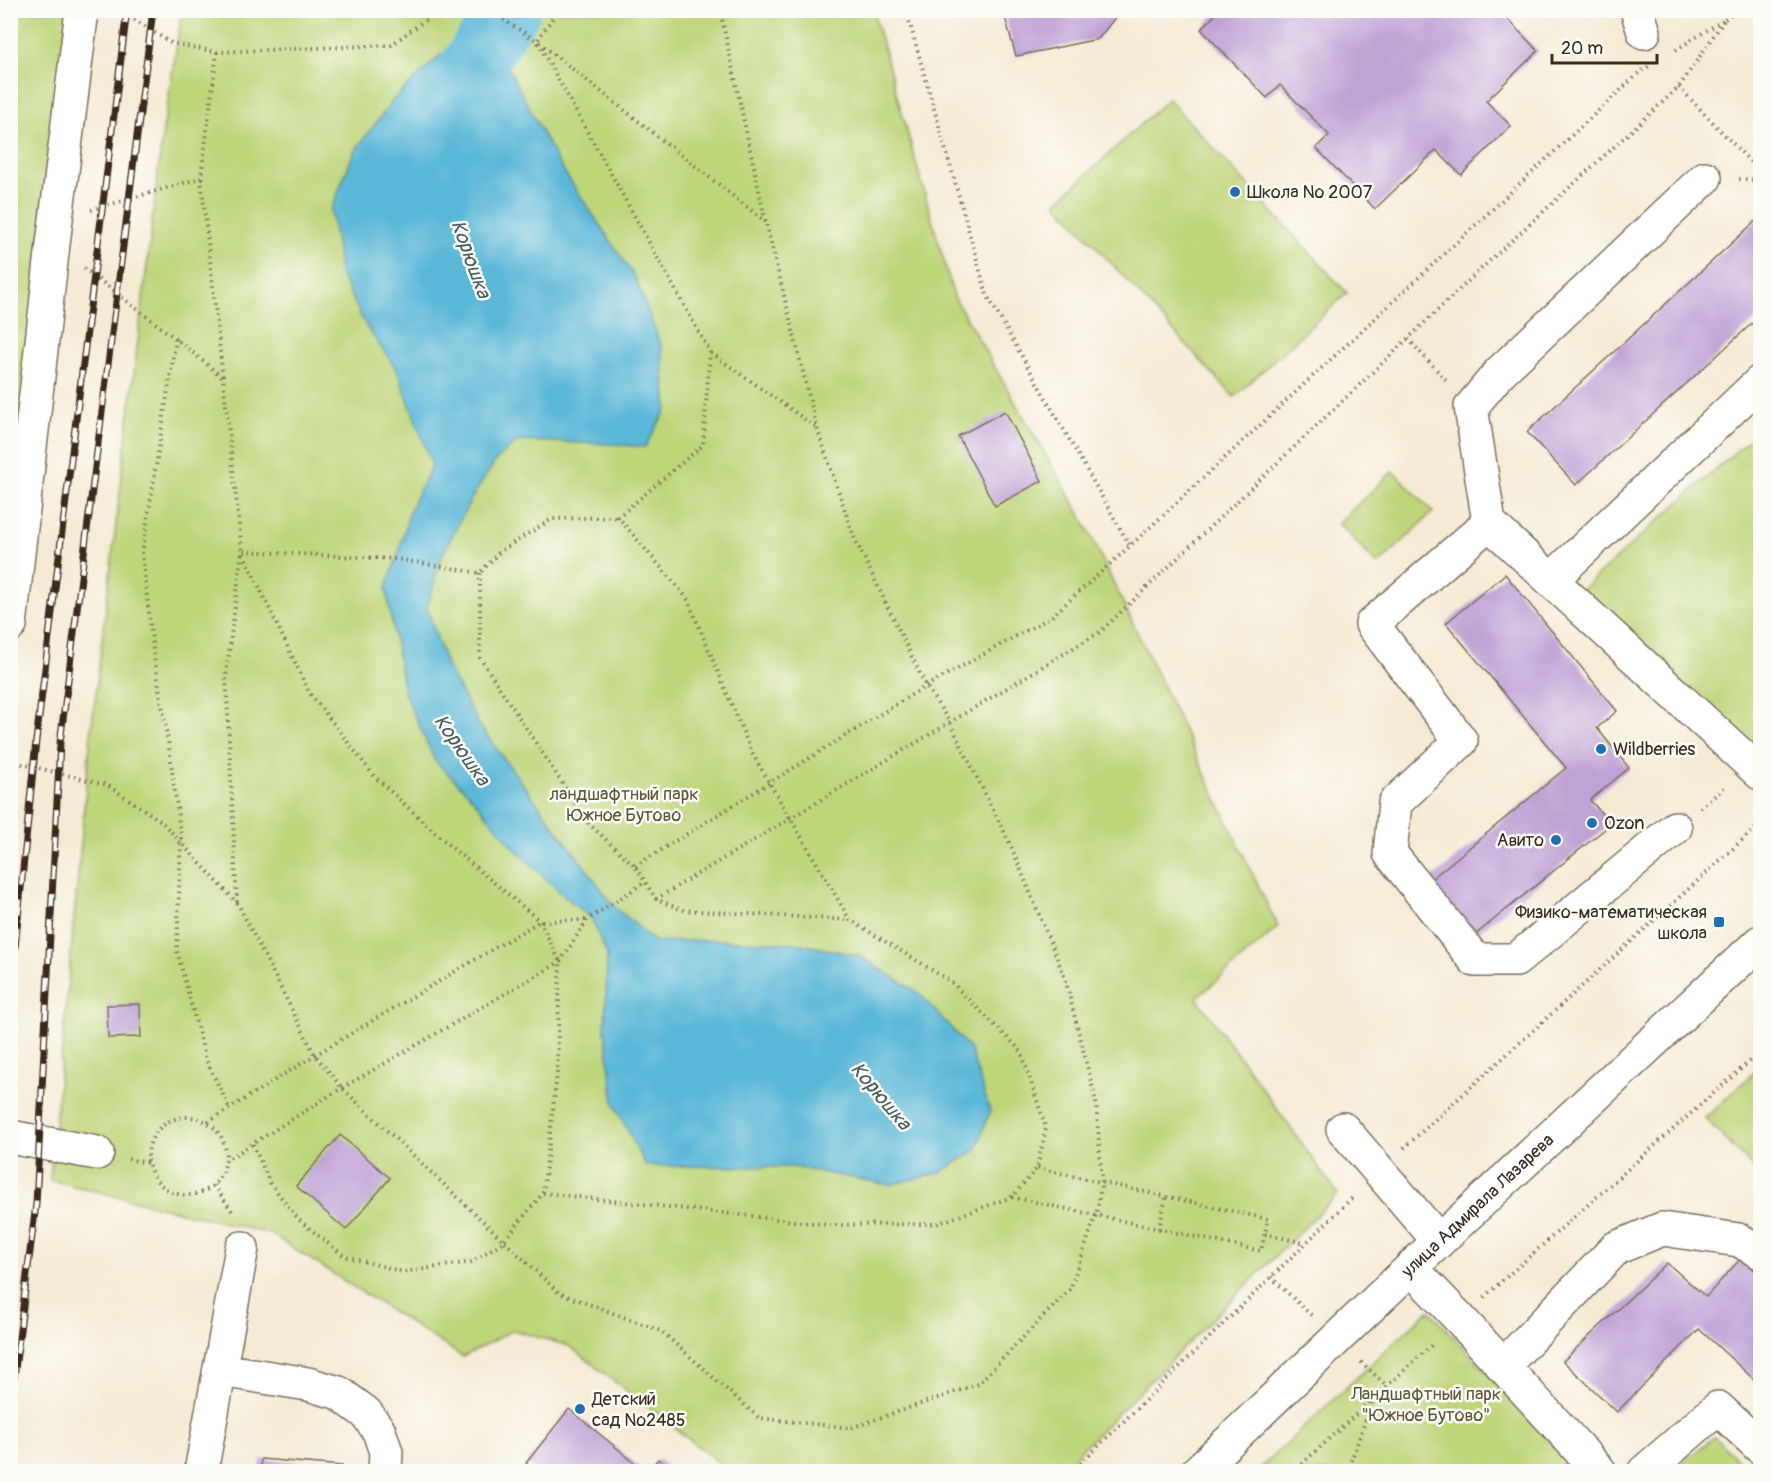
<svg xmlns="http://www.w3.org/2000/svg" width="1771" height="1482" viewBox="0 0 1771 1482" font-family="Pangolin,sans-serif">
  <rect width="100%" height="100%" fill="#fdfcf7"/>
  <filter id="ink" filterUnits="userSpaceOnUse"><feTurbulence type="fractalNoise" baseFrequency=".0167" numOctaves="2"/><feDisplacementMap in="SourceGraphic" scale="12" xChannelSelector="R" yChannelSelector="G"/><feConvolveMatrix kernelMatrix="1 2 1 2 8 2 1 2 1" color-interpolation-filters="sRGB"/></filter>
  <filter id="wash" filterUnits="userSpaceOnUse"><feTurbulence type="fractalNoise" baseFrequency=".008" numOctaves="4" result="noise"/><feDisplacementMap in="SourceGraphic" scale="24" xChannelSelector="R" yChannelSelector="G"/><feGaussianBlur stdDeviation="1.35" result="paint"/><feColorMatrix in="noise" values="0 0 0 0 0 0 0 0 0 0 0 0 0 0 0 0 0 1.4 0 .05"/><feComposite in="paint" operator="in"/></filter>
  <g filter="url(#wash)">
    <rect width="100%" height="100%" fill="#f5ebd5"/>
    <path fill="#bed67a" stroke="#7c804c" stroke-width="1.5" d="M11,11h57l-57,490z
      M182,11h691l81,286 129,222 195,408 -81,71 141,196 -278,277 -329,1 -162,-126 -56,-16 -50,27 -192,-123 -221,-54 41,-447 72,-602z
      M1168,99l179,194 -113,104 -178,-194z
      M1760,430v356l-178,-197z
      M1393,471l40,41 -55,53 -40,-42z
      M1760,1067v108l-55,-57z
      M1429,1310l149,162h-322z
      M1714,1437l35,34h-77z"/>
    <path fill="#5ab7d8" stroke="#4a707b" stroke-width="1.5" d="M492,38l67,126 77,115 26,70 5,60 -22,38 -33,-3 -94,-3 -22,19 -23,36 -32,61 -14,51 19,57 33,60 135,181 41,36 60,-2 80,3 63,12 61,38 51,56 20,62 -14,39 -36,23 -51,12 -95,-18 -148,-1 -32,-62 -9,-73 2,-76 -16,-37 -27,-22 -48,-46 -49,-58 -32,-31 -31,-69 -18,-104 13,-36 11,-43 22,-44 -35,-95 -31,-44 -26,-52 -9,-64 23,-58 39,-52 49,-46z"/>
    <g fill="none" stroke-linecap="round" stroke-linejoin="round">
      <path stroke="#5ab7d8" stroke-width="63" d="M444,109l65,-99"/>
    </g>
    <g id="blocks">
      <path fill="#bfa3d6" d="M1003,10h118l-23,29 -82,17z
        M1220,10h279l39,41 -52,50 25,25 -50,49 -25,-25 -61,59 -59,-61 13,-13 -49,-50 -13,13 -66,-69z
        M1760,217v99l-184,169 -49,-53z
        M1005,411l37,70 -47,25 -37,-70z
        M1505,574l112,137 -20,17 32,40 -39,32 21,24 -136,111 -45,-55 136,-112 -120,-145z
        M140,1004l1,33 -33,1 -1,-33z
        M340,1135l50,43 -44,52 -50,-44z
        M1742,1257l18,19v109l-61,-56 -82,83 -54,-51 104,-98 39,34z
        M569,1409l77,63h-110l-10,-9z
        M261,1459l81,7 -1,6h-81z
        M658,1459l16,13h-27z"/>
    </g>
  </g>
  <g filter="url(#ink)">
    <use href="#blocks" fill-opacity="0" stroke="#7c6e5e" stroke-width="1.5"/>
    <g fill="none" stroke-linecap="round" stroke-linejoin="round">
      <g stroke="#7c6e5e" stroke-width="36">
        <g id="minor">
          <path d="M1637,10l7,22"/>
          <path d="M1705,178l-205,194 -29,35 18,116 271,250"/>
          <path d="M1489,523l-117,101 89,117 -66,62 -5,50 85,107h41l159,-132"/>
          <path d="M1551,580l209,-198"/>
          <path d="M10,625l43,-381 29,-234"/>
          <path d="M1343,1129l96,112"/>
          <path d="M10,1137l87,16"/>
          <path d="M1411,1268l49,51 140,153"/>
          <path d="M1503,1366l113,-118 46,-19 77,11 21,12"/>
          <path d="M220,1370l88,14 31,9 27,20 13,18 7,21 -1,20"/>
          <path d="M201,1472l41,-224"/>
          <path id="s1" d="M1197,1472l242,-231 321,-299"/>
          <path d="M1644,1472l74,-64 42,39"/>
        </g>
      </g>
      <path stroke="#7c6e5e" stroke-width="4" stroke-dasharray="1.5 4.5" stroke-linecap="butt" d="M119,10l52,33 46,9 174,-7 48,-35
        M488,10l49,31 21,-31
        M906,10l81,285 143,251
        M1725,19l12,-9
        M1679,87l81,85
        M201,178l41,373 -16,124 11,228
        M1739,179l21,1
        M91,210l110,-32 16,-126
        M10,239l9,-4
        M84,268l92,71 46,38
        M176,339l-34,215 12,103 15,90 12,91 -4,113 29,109 24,49
        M1408,339l40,43
        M711,353l106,75
        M480,573v85l109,166 46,42 21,33 26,11 167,10
        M10,761l97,24 54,36 77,83 77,151 27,33 217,205 102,38 98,87 92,10 127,-44 92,-95 26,-74 6,-32 -6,-82 -31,-123 -54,-132 -61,-123 -24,-37 -72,-149 -37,-109 -51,-205 -46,-213
        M1700,808l24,-20
        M635,866l291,-180 125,-69 79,-71 510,-474 9,-6
        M656,899l444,-267 382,-364 197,-181 46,-68 -51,32
        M148 1156a39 39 0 1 1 78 0a39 39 0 1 1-78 0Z
        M208,1122l107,-67 225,-134 46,-1
        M253,1144l17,39 29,37 45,36 60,16 67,-10 32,-20 40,-49 287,32 106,-1 76,-27 25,-29 9,-40 -25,-77 -71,-70 -100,-61 -98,-167 -65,-155 -69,-81 85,-72 7,-93 -173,-311 229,181
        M1404,1148l356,-324
        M128,1159l20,4
        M225,1161l117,-73 218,-126 27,-42 58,-38
        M214,1185l20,29
        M543,1193l14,-119 3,-112 -20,-41 -89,-74 -77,-71 -65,-84 -67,-141 155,8 83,14 20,-22 52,-32 66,-2
        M1012,1197l249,54 7,-32 -231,-51
        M1159,1229l7,-32
        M1265,1234l40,9
        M1271,1277l41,39
        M1484,1297l276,-245
        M1361,1362l26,24
        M1072,1472l283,-277
        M1293,1472l141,-129
        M1347,1472l25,-70"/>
      <use href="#minor" stroke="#fff" stroke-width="33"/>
      <g stroke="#3b2a1e" stroke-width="7">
        <path id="rail" d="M10,997l26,-256 91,-731
          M10,1409l26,-205 24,-461 93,-733"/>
      </g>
      <use href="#rail" stroke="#fdfcf7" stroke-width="4.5" stroke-dasharray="14" stroke-linecap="butt"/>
    </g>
  </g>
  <g fill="#1f6fb2" stroke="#fdfcf7" stroke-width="2">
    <circle cx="1235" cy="192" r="6"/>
    <circle cx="1601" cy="749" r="6"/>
    <circle cx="1592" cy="823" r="6"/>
    <circle cx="1556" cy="840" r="6"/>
    <rect x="1713" y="916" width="12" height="12" rx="3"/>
    <circle cx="580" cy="1409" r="6"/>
  </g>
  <g text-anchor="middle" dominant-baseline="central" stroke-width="5" stroke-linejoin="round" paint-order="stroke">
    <g font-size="18" fill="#3b2a1e" stroke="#fdfcf7" text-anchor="start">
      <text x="1247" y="192">Школа № 2007</text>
      <text x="1613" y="749">Wildberries</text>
      <text x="1604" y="823">Ozon</text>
      <text x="1544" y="840" text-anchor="end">Авито</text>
      <text x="1707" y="912" text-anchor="end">Физико-математическая<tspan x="1707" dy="21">школа</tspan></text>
      <text x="592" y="1399">Детский<tspan x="592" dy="21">сад №2485</tspan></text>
    </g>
    <g font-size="18" fill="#5c5535" stroke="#fdfcf7">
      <text x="624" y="794">ландшафтный парк<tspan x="624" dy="21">Южное Бутово</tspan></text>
      <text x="1426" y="1394">Ландшафтный парк<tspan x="1426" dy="21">"Южное Бутово"</tspan></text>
    </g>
    <g font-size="18" fill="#3b2a1e" stroke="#fdfcf7">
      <text stroke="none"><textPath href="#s1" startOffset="387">улица Адмирала Лазарева</textPath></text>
    </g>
    <g font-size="20" font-style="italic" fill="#465b5f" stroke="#fdfcf7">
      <text transform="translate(471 259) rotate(70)">Корюшка</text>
      <text transform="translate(462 750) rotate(55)">Корюшка</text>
      <text transform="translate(881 1096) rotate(50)">Корюшка</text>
    </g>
  </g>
  <rect width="1771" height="1482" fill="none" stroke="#fdfcf7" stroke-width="36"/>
  <path d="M1552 54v9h105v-9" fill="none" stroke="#3b2a1e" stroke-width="3"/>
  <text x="1561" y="54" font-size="18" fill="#3b2a1e" stroke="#fdfcf7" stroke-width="4.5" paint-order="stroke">20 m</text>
</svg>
